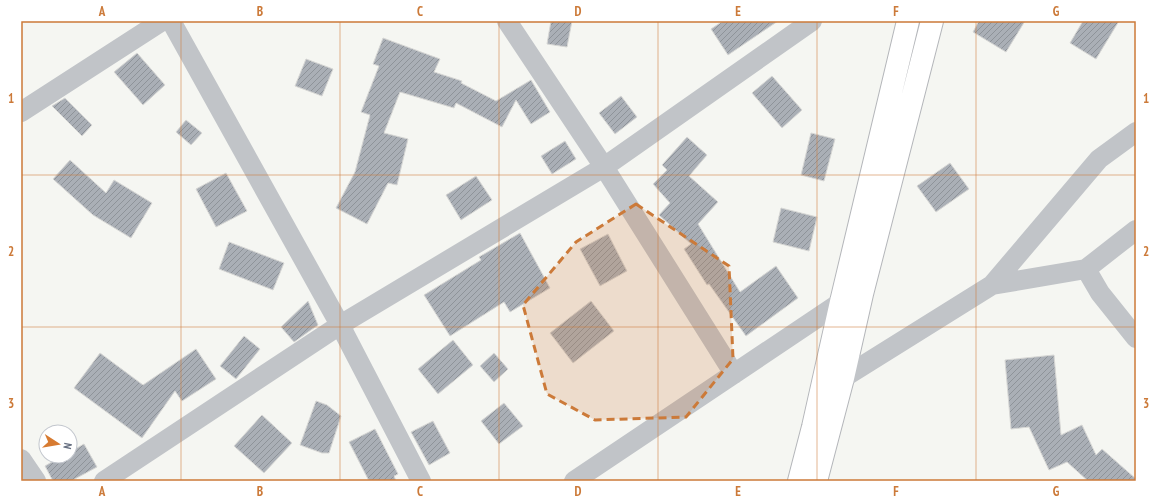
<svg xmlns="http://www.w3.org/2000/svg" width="1157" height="502" viewBox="0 0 1157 502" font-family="'PT Sans Narrow',sans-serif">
  <defs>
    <pattern id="building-hatch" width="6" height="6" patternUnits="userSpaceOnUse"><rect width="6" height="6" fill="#aaafb6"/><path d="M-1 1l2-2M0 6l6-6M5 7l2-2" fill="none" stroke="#8e9399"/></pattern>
  </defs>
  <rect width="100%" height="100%" fill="#f5f6f2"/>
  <path fill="url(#building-hatch)" stroke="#d7d7d5" d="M551,21h21l-5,26 -20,-3z
    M723,21h55l-50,34 -17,-26z
    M979,21h46l-19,31 -33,-20z
    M1083,21h36l-23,38 -26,-16z
    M383,38l57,21 -6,13 28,9 -1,2 35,18 35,-21 19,32 -19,12 -15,-24 -14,27 -46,-24 -2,5 -54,-16 -16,41 24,6 -11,46 -9,-2 -21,41 -31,-16 19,-36 15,-57 -9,-3 18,-46 -6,-2z
    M137,53l28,32 -22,20 -29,-33z
    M306,59l27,10 -11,27 -27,-10z
    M772,76l30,34 -20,18 -30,-35z
    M621,96l16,21 -22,17 -16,-21z
    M65,98l27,27 -10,11 -30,-30z
    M186,120l16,13 -11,12 -15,-13z
    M811,133l24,6 -11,42 -23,-6z
    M687,137l20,18 -18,21 29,26 -20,22 42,68 36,-26 22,32 -52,38 -37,-52 -2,1 -23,-36 7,-5 -32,-29 11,-12 -17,-19 14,-14 -5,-5z
    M565,141l11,18 -24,15 -11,-18z
    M70,160l36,33 8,-13 38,23 -21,35 -38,-23 -40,-36z
    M950,163l19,26 -33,23 -19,-26z
    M226,173l21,38 -31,16 -20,-38z
    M476,176l16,24 -31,20 -15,-25z
    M781,208l36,9 -8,34 -36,-9z
    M520,233l30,55 -40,24 -6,-10 -54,34 -26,-41 57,-35 -2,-3z
    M608,234l19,37 -27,15 -20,-37z
    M229,242l55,21 -11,27 -54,-21z
    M308,301l10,24 -24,17 -13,-15z
    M591,301l23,30 -41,32 -23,-30z
    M244,336l16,13 -24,30 -16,-13z
    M453,340l20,25 -35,29 -20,-25z
    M196,349l20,30 -34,22 -7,-10 -33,47 -68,-50 26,-35 43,32z
    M494,353l14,16 -14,13 -14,-16z
    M1054,355l7,80 21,-10 14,30 6,-6 34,30v2h-48l-21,-19 -18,8 -20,-43 -18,2 -6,-69z
    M316,401l11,4 14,11 -12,37h-7l-22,-8z
    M504,403l19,23 -24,18 -18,-23z
    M262,415l30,28 -28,30 -30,-27z
    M433,421l17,32 -21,12 -18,-33z
    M375,429l23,45 -4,2 2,5h-27l-20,-39z
    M84,444l13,23 -26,14h-18l-8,-15 17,-10h8v-4z"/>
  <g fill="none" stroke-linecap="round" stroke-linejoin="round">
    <g stroke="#b4b6ba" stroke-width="24">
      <path id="trunk" d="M799,481l14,-54 28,-125 67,-281
        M816,481l27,-103 19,-84 70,-273"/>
    </g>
    <path stroke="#c1c4c8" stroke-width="20" d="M171,21l169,304 81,156
      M507,21l97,146 130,207
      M21,112l141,-91
      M1086,269l14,24 36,45
      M992,285l107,-126 37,-27
      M843,378l149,-93 94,-16 50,-39
      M21,459l15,22
      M104,481l236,-156 264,-158 208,-146
      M574,481l267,-179 10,-4"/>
    <use href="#trunk" stroke="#fff" stroke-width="22"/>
  </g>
  <path fill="#cc7a39" fill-opacity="0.2" stroke="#cc7a39" stroke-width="3" stroke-dasharray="8 5" stroke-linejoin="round" d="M636,204l93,62 4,93 -47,58 -91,3 -48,-26 -24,-89 53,-63z"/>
  <path fill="none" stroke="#cc7a39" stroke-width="1" stroke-opacity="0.55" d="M181,21v460M340,21v460M499,21v460M658,21v460M817,21v460M976,21v460M21,175h1115M21,327h1115"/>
  <rect width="1157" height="502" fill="none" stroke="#ffffff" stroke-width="44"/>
  <g transform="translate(58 444) rotate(102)"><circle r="19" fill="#ffffff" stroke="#c2c6cd"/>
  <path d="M0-3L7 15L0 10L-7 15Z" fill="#d77b31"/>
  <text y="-6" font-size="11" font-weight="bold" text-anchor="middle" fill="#677081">N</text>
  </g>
  <rect x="22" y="22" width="1113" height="458" fill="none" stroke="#cc7a39" stroke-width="1.5"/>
  <g font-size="13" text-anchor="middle" font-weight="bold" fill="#cc7a39">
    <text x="102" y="16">A</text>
    <text x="260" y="16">B</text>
    <text x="420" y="16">C</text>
    <text x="578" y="16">D</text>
    <text x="738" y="16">E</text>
    <text x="896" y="16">F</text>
    <text x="1056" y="16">G</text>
    <text x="11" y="103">1</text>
    <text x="1146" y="103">1</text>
    <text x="11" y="256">2</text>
    <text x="1146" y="256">2</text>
    <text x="11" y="408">3</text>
    <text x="1146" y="408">3</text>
    <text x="102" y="496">A</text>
    <text x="260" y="496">B</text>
    <text x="420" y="496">C</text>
    <text x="578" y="496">D</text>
    <text x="738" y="496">E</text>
    <text x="896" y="496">F</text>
    <text x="1056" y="496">G</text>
  </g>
</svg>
